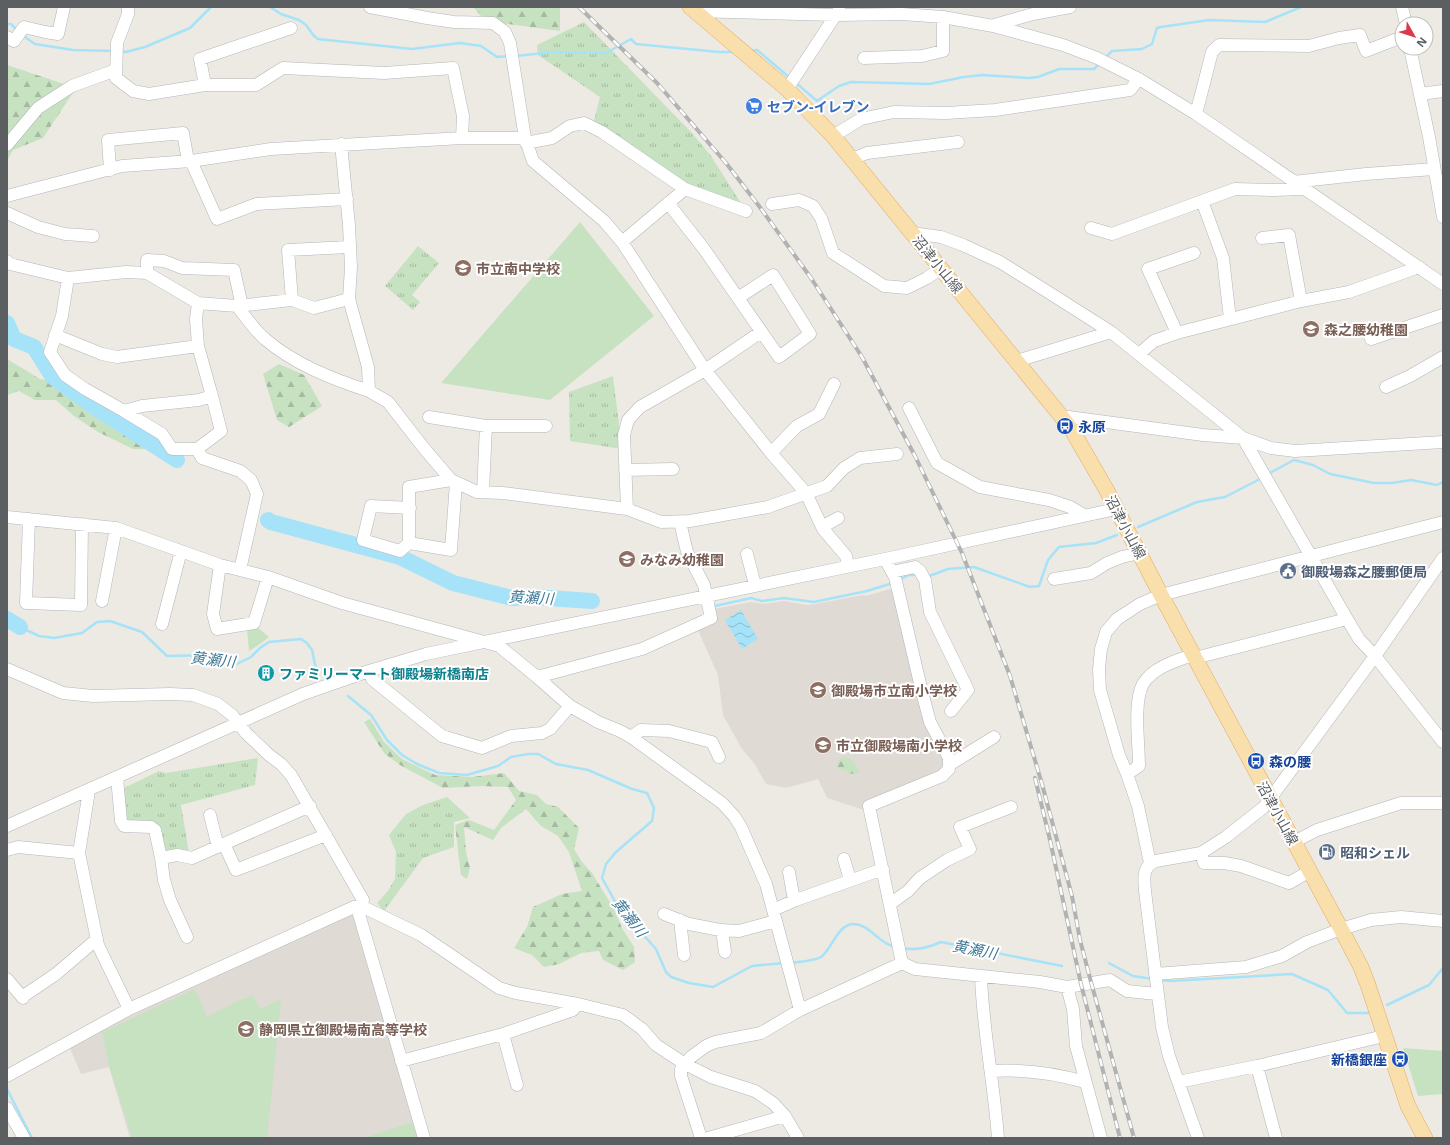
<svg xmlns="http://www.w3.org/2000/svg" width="1450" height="1145" viewBox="0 0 1450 1145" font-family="'Open Sans','Noto Sans JP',sans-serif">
  <defs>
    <pattern id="grass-tufts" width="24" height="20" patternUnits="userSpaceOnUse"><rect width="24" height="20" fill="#c7e2c1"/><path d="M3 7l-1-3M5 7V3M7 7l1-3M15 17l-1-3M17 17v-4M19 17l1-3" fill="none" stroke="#a5baa0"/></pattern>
    <pattern id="forest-firs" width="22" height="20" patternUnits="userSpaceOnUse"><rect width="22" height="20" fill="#c7e2c1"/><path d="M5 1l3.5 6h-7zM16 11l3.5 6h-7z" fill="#a5baa0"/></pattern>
    <pattern id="water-waves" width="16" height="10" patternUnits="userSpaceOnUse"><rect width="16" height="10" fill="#a7e3f8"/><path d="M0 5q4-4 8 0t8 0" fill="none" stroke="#8bbbcc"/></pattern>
  </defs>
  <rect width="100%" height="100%" fill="#ede9e3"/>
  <path fill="#dfdad4" d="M890,589l5,3 48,166v4l-2,7 -5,5 -72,36 -37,-12 -9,-19 -32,9 -20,-4 -12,-21 -12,-14 -19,-34 -5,-40 -21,-47 17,-19 37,-7 12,2 21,-3 23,4 8,-1 48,-9 3,1z
    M354,912l64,226h-288l-21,-71 -28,7 -12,-28 70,-34z"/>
  <path fill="url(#grass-tufts)" d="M584,22l108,111 19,23 35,55 -57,-23 -96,-63 7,-28 -62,-42 -1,-10z
    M418,246l21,17 -27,32 8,7 -7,8 -28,-24z
    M613,376l9,73 -52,-8 -1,-49z
    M258,758l-3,27 -74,20 8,48 -27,-1 -11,-25 -26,-3 -3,-35 37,-18 7,2z
    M447,797l23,21 -16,4v25l-31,11 -39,53 -7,-8 11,-12 7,-12 1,-27 -7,-17 17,-21 17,-9z"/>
  <path fill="url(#forest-firs)" d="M473,7h85l2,1v23l-74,-10z
    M7,65l69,23 -33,50 -30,12 -6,11z
    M7,359l33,20 15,3 97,67h-19l-35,-17 -24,-16 -18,-16h-21l-16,-9 -12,4z
    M279,364l25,11 18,31 -33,21 -12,-7 -14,-46z
    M370,719l14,23 18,17 33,16 37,2 32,-4 15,18 18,4 9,9 12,3 21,21 -5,21 8,13 10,11 22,36 8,19 12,19 1,15 -12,8 -20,-10 -4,-9 -18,2 -22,11 -15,3 -12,-12 -18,-7 13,-21 6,-20 29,-13 20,-3 -13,-39 -11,-16 -17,-10 -15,-17 -25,19 -8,12 -29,-13 2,25 4,16 -3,11 -6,-4 -6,-50 14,-5 25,10 22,-30 -8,-13 -27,-1 -38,2 -43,-23 -16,-12 -20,-31z
    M843,757c9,0 14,7 16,16l-10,1 -4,-4 -7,-1c-1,-6 0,-9 5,-12z"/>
  <path fill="#c7e2c1" d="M580,222l74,94 -104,84 -109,-17z
    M257,627l12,10 -12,9 -8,5 -2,-22z
    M195,989l12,28 37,-19 1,1 8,-4 7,14 21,-10 -14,139h-135l-23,-72 -7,-34z
    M1403,1048l40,3v43l-25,2z
    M412,1122l5,16h-53z"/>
  <path fill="url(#water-waves)" d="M741,610l17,29 -16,10 -17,-29z"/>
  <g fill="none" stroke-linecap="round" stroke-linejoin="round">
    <path stroke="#a7e3f8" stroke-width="2.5" d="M270,7l11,7 18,6 7,5 8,11 4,3 94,10 48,-6 21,3 16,11 11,-1
      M7,24h4l6,6
      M22,35l13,9 38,6 40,1
      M120,51l6,1 19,-5 45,-19 21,-21
      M751,51l6,-1 33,28
      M515,56l40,-4 51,1 25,-14 5,5 83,8h15
      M1105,58l7,-7 30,-2 10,-5 5,-16 4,-1 48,-7 56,2 36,-15
      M795,82l22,19 22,-15 12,-4 78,2 35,-7 18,-2 47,3 9,-1 21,-8h35l6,-6
      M1268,474l26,-14 19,5 17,9 44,9h18l19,-3 26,5 6,-3
      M1138,527l59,-25 28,-5 37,-19
      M929,576l19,-7 26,-2 56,20 9,-1 9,-26 11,-13 37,-4 21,-8
      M899,580l10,-5h5
      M715,606l36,-8 11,3 22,-3 30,4 53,-11 26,-8
      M20,627l19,9 15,2 28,-5 15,-11 13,-1 32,11 25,24 42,-1 19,8 9,1 14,-7 9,-9 9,-6 32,-3 6,4 5,7 4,19
      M348,696l23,19 16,25 15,15 15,9 22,9 28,2 31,-9 13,-9 17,-3h10l18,10 32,6 44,19 15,4 7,15 -2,13 -36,31 -10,12 -4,14 15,27 39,44 10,23 5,5 18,6 24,4 39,-21 32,-3
      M902,948c14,3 26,0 39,-6l121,24
      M791,963c7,-1 24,-2 30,-6 11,-8 16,-32 32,-33 17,0 26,20 42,23
      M1109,963l24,13 20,3
      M1160,980l11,1 121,-7 36,16 19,23h21
      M1387,1005l42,-20 14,-17
      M7,1089l25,49"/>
    <path stroke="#a7e3f8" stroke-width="16" d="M7,323l7,16 20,8 18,29 16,12 28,20 81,52
      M268,520l3,2 129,35 53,26 59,15 21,-1 59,4
      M7,619l13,8"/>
    <g stroke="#b3b6b9" stroke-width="13">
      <path id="minor" d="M128,7v7l-11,29 -1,35 17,13 16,3 56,-9h51l27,-17 101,5 69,-5 10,48 -1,22
        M370,7l57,11 27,4 39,1 12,9 5,11 15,95 8,23 71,60 18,21 83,128 66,83 35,40 17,36 23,27 2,10
        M1402,7l4,17
        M695,11l141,4 66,-1 41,3 50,9 70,19 34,13 42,21 57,35 247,170
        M994,25l39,-11 37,-7
        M7,37l7,4 10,-14 21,5 13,2 6,-27
        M1410,48l19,89 14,80
        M864,58l58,-2 21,-5v-34
        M205,85l-5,-26 91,-31
        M787,89l52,-79
        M1420,94l23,-3
        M1196,114l16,-62 7,-7 90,1 30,-8 21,-3 6,16 36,-14
        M833,136l28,-17 33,-7 52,1 49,-3 135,-20 9,-11
        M526,143l26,-5 18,-12 14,-3 18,9 83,57 61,22
        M341,144l8,81 2,42 -2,32 19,68 1,24 19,11 35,45 28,33 26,12 26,1 124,16 34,13 29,-1 78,-14 59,-21 17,-18 16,-10 37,-4
        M7,145l31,-37 34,-22 44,-16
        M852,159l15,-6 91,-11
        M191,161l26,58 39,-15 91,-5
        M110,170l-2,-30 75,-7 5,28
        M1293,182l73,-8 68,-5
        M7,196l115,-30 69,-5 80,-12 191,-11h63
        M1202,201l21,57 7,61
        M668,203l36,46 75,108 31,-23 -37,-59 -35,23
        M772,204l27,-4 14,6 8,12 12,35 51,33 23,2 20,-10 14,-10
        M7,213l31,14 27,7 28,2
        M1091,228l21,6 123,-45 38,1 30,-1
        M912,233l29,4 22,8 37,17 48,30 63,40 132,106 104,181 12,20 16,17 68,86
        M1262,238l27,-3 12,66
        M622,242l63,-53
        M7,261l3,3 58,14 58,-6 21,1 51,30 39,3c9,11 17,24 28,33 29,25 67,40 104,52
        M147,273v-13l17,1 18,7 52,2 8,36
        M68,278l-6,38 -12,36 15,23 20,14 39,22 18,-5 57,-6 13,-4 -14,-50 -2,-27 2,-16
        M292,300l22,8 35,-9
        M237,306l55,-6 -4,-50 61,-3
        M1177,333l-29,-64 46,-16
        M55,335l47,19 15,3 81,-11
        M1371,339l72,-24
        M1139,354l15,-13 23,-8 124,-32 48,-9 70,-25
        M1017,361l94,-29
        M1386,387l24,-11 33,-19
        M909,408l28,55 43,24 69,13 21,7 14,8
        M124,411l38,23 10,15h25l5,9 38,13 11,9 6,14 -17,76
        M1061,416l142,19 40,3 28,10 24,3 148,-9
        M429,417l57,9h60
        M197,449l24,-18 -9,-35
        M771,453l26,-27 22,-12 15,-30
        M625,470l48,-1
        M483,492l3,-66
        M410,508l-39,-2 -8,34 37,11 9,-8 42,7 5,-67
        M627,509l-3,-74 4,-15 12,-13 65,-37 56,-38
        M7,517l109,11 104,37 48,12 74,26 157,43 38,31 33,29 28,16 22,9 11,6 91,66 12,13 7,11 25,57 34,126
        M29,519l-3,84 55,2 1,-81
        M822,527l16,-9
        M409,543v-56l42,-7
        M747,554l8,31
        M885,559l10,18 27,115 8,30 19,36v11l-7,7 -73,30 33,157
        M220,565l-7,49 4,15 37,-6 14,-46
        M892,572l23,-5 5,4 5,9 5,32 38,78 -17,21
        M1054,579l37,-6 16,-10 15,-6 18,-4
        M102,601l14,-73
        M162,624l19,-73
        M1195,658l152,-39
        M7,669l56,24 30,3 77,-2 23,1 25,9 14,11 14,18 23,22 12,9 10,11 72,125 -4,14 65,224
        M369,671l3,8 70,57 40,12 29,-12 31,-3 8,-4 20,-23
        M537,677l105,-28 69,-31 -7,-33 -17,-33 -7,-30
        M631,737l10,-7 28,1 43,11 7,15
        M949,765l45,-28
        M1127,774l12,-8c0,-22 -6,-64 4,-82 9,-16 34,-24 50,-29
        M117,778l4,43 3,5 27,1 4,3 6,28 3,22 6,20 17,37
        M89,791l-10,62 19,92 31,64
        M210,815l8,32
        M7,826l296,-132 66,-23 57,-17 459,-95 231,-50
        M1294,842l23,-12 84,-27h42
        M224,844l12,26 90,-35
        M7,850l11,-3 61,6
        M1201,853l3,10h20l17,3 48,17 21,-12
        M161,858l16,-3 15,3 118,-52
        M844,859l6,21
        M1150,863l-12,-57 -11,-32 -8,-19 -19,-65 -1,-21 2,-20 5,-17 11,-13 23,-15 21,-9 282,-73
        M789,872l5,28
        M890,904l18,-13 12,-13 27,-18 23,-11 -10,-22 51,-20
        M773,910l23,-10 87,-31
        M664,914l25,10 31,6 19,1 37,-10
        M680,920l4,35
        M722,930l3,22
        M1155,974l91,-7 36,-11 25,-14 34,-13 30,-9 30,-3 42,4
        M981,977c2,54 13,107 17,161
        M7,979l16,19
        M1067,987l6,22 3,37 25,92
        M22,997l34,-23 41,-35
        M503,1034l14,51
        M401,1061l102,-27 70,-24 5,-6
        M1257,1066l19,72
        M991,1071c33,-2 63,2 94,11
        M7,1076l122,-67 225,-102 7,-1 60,29 78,53 17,5 62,11 45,11 19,14 14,16 29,19 6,-7 15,-11 9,-4 46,-9 39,-23 102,-47 13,6 125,13 27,5 43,-7 17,11 30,3
        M1178,1082l79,-16 127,-30
        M7,1108l17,30
        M701,1138l-20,-62v-7l4,-5 26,13 44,14 18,12 12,13 13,22
        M708,1138l77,-22
        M1198,1138l-29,-82 -7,-29 -17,-136c-1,-13 -3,-25 11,-30l45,-8 25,-16 38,-30 111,-151 68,-98"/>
    </g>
    <g stroke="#e6aa62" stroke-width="16">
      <path id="major" d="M690,7l97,82 46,47 228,280 12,16 33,57 55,106 180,334 20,38 7,18 40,121 17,32"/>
    </g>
    <use href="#minor" stroke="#fff" stroke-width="12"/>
    <use href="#major" stroke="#f9dfac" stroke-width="15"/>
    <g stroke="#b1b2b2" stroke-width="4">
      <path id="rail" d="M579,7l78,76 69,80 33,43 52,72 51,79 53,99 47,97 48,123 32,108 30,112 8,44 11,42 43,156
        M1035,778l15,62 31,144 39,154"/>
    </g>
    <use href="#rail" stroke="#fff" stroke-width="2.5" stroke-dasharray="8" stroke-linecap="butt"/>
  </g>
  <defs>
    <g id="supermarket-disc" transform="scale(0.9)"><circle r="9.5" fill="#3f7fe0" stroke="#fff"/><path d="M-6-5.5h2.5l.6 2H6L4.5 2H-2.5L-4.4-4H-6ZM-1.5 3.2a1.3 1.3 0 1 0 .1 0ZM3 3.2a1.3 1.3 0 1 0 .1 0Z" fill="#fff"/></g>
    <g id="school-disc" transform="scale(0.9)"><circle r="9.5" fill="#8d6e63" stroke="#fff"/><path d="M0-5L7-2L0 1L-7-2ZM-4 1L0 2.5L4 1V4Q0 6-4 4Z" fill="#fff"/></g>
    <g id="bus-disc" transform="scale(0.9)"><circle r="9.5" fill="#1a4fb4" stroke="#fff"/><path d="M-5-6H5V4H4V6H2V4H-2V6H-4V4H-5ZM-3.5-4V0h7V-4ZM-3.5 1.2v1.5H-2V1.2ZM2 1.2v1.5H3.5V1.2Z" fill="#fff"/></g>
    <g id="civic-disc" transform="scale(0.9)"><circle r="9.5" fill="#5c6f8a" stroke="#fff"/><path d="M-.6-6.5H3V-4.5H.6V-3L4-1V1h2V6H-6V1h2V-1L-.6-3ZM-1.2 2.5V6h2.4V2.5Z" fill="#fff"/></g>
    <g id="building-disc" transform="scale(0.9)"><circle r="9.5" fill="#0f9aa8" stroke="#fff"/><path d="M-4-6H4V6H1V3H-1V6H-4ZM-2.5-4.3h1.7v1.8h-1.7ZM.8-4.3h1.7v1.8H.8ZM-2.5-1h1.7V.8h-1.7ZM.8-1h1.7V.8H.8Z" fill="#fff"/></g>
    <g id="fuel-disc" transform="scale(0.9)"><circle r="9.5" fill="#5c6f8a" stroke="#fff"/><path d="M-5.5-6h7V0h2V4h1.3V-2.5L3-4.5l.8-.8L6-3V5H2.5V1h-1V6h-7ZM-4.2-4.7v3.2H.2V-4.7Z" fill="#fff"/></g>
  </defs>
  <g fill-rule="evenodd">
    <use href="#supermarket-disc" x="754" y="106"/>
    <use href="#school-disc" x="463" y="268"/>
    <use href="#school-disc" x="1311" y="329"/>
    <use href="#bus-disc" x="1065" y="426"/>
    <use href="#school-disc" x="627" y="559"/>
    <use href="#civic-disc" x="1288" y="571"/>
    <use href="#building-disc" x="266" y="673"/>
    <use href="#school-disc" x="818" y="690"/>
    <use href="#school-disc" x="823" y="745"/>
    <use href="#bus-disc" x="1256" y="761"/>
    <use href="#fuel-disc" x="1327" y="852"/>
    <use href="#school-disc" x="246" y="1029"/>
    <use href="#bus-disc" x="1400" y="1059"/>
  </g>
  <g text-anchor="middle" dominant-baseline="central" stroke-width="4" stroke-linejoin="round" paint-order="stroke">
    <g font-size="14" font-weight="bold" fill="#366cbe" stroke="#fff" text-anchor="start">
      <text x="767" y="106">セブン-イレブン</text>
    </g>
    <g font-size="14" fill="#5b5f62" stroke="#fff">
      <text transform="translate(938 264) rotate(51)">沼津小山線</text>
      <text transform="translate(1126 527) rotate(62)">沼津小山線</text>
      <text transform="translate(1278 813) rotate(61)">沼津小山線</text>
    </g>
    <g font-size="14" font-weight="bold" fill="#785e54" stroke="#fff" text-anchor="start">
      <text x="476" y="268">市立南中学校</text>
      <text x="1324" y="329">森之腰幼稚園</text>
      <text x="640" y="559">みなみ幼稚園</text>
      <text x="831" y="690">御殿場市立南小学校</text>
      <text x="836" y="745">市立御殿場南小学校</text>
      <text x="259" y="1029">静岡県立御殿場南高等学校</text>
    </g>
    <g font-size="14" font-weight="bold" fill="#164399" stroke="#fff" text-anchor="start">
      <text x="1078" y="426">永原</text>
      <text x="1269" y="761">森の腰</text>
      <text x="1387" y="1059" text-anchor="end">新橋銀座</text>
    </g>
    <g font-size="14" font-weight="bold" fill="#4e5e75" stroke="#fff" text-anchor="start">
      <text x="1301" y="571">御殿場森之腰郵便局</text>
      <text x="1340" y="852">昭和シェル</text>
    </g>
    <g font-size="14" font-weight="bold" fill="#0d838f" stroke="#fff" text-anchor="start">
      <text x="279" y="673">ファミリーマート御殿場新橋南店</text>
    </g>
    <g font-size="15" font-style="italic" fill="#407a98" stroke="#fff">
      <text transform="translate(531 597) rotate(3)">黄瀬川</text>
      <text transform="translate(213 659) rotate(6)">黄瀬川</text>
      <text transform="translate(630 917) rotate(52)">黄瀬川</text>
      <text transform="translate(975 949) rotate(11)">黄瀬川</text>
    </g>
  </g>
  <rect width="1450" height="1145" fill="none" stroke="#5b5f62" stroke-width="16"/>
  <g transform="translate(1414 36) rotate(129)"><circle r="19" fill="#ffffff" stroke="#bdbfc0"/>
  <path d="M0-3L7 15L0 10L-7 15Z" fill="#dc3a49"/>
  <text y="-6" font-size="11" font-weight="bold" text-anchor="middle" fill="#5b5f62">N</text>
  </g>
</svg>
